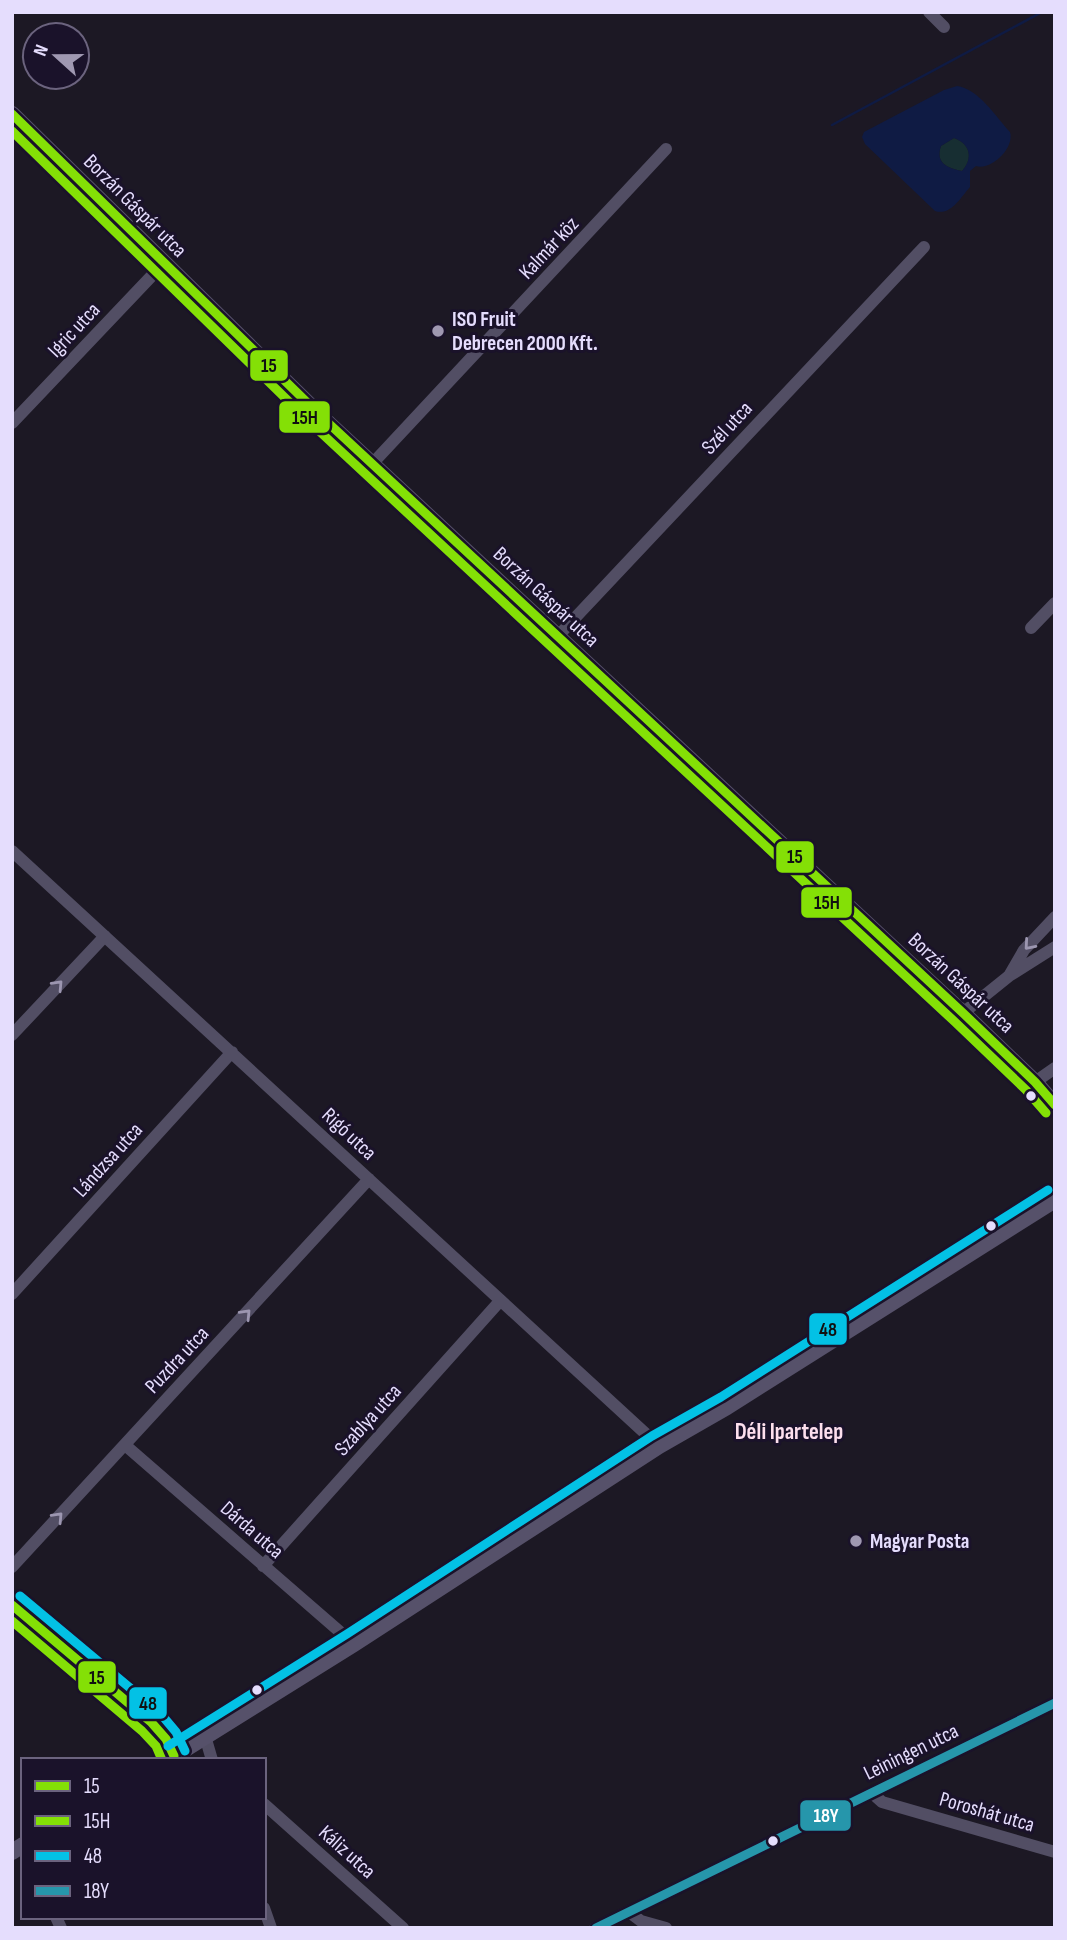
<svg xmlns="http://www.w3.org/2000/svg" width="1067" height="1940" viewBox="0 0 1067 1940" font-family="'Sofia Sans Condensed',sans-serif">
  <rect width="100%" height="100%" fill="#1c1824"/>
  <path fill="#172e32" d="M954,138c17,6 19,21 8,33 -15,-3 -27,-8 -21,-25z"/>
  <path fill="#0f1b44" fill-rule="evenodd" d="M957,86c22,3 38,30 53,46 5,16 -19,39 -34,34l-6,5v16c-10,11 -19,29 -35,24l-70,-67 -3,-7 2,-5 80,-42zM954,138c17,6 19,21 8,33 -15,-3 -27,-8 -21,-25z"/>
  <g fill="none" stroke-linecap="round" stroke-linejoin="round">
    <path stroke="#0f1b44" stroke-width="2.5" d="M832,125l210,-113"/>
    <path stroke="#524e64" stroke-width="12" d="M929,12l15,15
      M12,423l151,-159
      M372,464l294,-315
      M1031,628l24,-25
      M558,636l366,-389
      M12,851l647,595
      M1009,976l15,-26 31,-33
      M963,1013l46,-37 46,-29
      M12,1035l93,-99
      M1035,1082l20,-14
      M12,1294l220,-242
      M125,1445l229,199
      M263,1566l237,-265
      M12,1567l357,-388
      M12,1605l139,117 15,17 8,17
      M205,1736l7,24
      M872,1793l10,9 173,50
      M264,1804l139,124
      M264,1908l7,20
      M629,1912l12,9 25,7
      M56,1917l5,11
      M595,1928l460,-225"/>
    <path stroke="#56516a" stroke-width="16" d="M12,114l313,306 638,593 72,69 20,23
      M168,1760l186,-116 305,-198 68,-39 328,-207
      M12,1852l11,-7"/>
    <g stroke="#1a122a" stroke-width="14">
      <path id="bus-1" d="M12,114l313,306 638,593 72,69 20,23
        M12,1605l139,117 15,17 8,17"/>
    </g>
    <g stroke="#1a122a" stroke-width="14">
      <path id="bus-2" d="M12,131l305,298 638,593 71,68 20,23
        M12,1621l130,110 14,15 6,14"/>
    </g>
    <g stroke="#1a122a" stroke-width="14">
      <path id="bus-3" d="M20,1596l140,117 16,19 9,19
        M168,1746l179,-112 305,-198 69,-39 327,-207"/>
    </g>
    <g stroke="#1a122a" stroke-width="14">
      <path id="bus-4" d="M596,1928l459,-225"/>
    </g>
    <use href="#bus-1" stroke="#84e006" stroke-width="9"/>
    <use href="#bus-2" stroke="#84e006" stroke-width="9"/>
    <use href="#bus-3" stroke="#03c1e5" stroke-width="9"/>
    <use href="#bus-4" stroke="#2696ab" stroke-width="9"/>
  </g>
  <defs><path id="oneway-chevron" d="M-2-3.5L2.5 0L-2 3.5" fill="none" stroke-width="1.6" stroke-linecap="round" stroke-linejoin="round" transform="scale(1.75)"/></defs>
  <g stroke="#9c96b0">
    <use href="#oneway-chevron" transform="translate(1029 945) rotate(131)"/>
    <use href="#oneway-chevron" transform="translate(58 985) rotate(-47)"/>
    <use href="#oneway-chevron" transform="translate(246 1314) rotate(-47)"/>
    <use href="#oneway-chevron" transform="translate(58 1517) rotate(-47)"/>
  </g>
  <g fill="#9f98b1" stroke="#1a122a" stroke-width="2.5">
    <circle cx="438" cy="331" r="7"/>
    <circle cx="856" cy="1541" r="7"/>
  </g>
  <g fill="#e5ddfd" stroke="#1a122a" stroke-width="2.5">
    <circle cx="1031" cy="1096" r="6"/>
    <circle cx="991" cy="1226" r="6"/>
    <circle cx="257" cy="1690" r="6"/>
    <circle cx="773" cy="1841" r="6"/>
  </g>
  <g text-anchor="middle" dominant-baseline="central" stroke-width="6" stroke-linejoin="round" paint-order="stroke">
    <g font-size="21" fill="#e5ddfd" stroke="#1a122a">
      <text transform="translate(135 206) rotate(45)">Borzán Gáspár utca</text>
      <text transform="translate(549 248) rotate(-47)">Kalmár köz</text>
      <text transform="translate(74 330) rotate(-47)">Igric utca</text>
      <text transform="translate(727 428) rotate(-47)">Szél utca</text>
      <text transform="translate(546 597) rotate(43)">Borzán Gáspár utca</text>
      <text transform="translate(961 983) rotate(43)">Borzán Gáspár utca</text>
      <text transform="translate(349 1134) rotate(43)">Rigó utca</text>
      <text transform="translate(108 1160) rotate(-48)">Lándzsa utca</text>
      <text transform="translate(177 1360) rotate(-47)">Puzdra utca</text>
      <text transform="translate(368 1420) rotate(-48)">Szablya utca</text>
      <text transform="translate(252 1530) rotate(41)">Dárda utca</text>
      <text transform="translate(911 1752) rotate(-26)">Leiningen utca</text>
      <text transform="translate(987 1812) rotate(16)">Poroshát utca</text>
      <text transform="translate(347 1852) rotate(42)">Káliz utca</text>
    </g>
    <g font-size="21" font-weight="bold" fill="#e5ddfd" stroke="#1a122a" text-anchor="start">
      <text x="452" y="319">ISO Fruit<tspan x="452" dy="24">Debrecen 2000 Kft.</tspan></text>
      <text x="870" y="1541">Magyar Posta</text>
    </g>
    <g font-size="23" font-weight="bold" fill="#fddfee" stroke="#1a122a">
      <text x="789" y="1432">Déli Ipartelep</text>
    </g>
  </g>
  <g stroke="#1a122a" stroke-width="2.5">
    <rect x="249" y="349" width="40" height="33" rx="7" fill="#84e006"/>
    <rect x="278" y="400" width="53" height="34" rx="7" fill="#84e006"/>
    <rect x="775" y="840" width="40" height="34" rx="7" fill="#84e006"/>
    <rect x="800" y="886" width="53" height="33" rx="7" fill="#84e006"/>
    <rect x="808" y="1312" width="40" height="34" rx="7" fill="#03c1e5"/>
    <rect x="77" y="1660" width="40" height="34" rx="7" fill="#84e006"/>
    <rect x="128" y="1686" width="40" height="34" rx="7" fill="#03c1e5"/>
    <rect x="799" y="1799" width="53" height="33" rx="7" fill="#2696ab"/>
  </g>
  <g font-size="19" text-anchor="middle" font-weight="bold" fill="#fff">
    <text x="826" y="1822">18Y</text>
  </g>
  <g font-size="19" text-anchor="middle" font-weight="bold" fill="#111">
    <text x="269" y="372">15</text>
    <text x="305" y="424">15H</text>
    <text x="795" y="863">15</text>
    <text x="827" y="909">15H</text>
    <text x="828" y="1336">48</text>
    <text x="97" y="1684">15</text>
    <text x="148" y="1710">48</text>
  </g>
  <rect width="1067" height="1940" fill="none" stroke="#e5ddfd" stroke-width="28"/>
  <rect x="21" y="1758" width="245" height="161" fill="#1a122a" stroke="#6b637e" stroke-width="2"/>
  <rect x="35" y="1781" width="35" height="10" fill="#84e006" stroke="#6b637e" stroke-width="2"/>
  <text x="84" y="1793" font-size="21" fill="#e5ddfd">15</text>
  <rect x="35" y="1816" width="35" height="10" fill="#84e006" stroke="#6b637e" stroke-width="2"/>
  <text x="84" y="1828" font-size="21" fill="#e5ddfd">15H</text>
  <rect x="35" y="1851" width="35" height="10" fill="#03c1e5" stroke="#6b637e" stroke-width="2"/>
  <text x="84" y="1863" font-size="21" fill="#e5ddfd">48</text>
  <rect x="35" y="1886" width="35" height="10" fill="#2696ab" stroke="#6b637e" stroke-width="2"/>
  <text x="84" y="1898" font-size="21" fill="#e5ddfd">18Y</text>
  <g transform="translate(56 56) rotate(291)"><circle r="33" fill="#1a122a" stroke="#6b637e" stroke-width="2"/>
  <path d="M0-5L12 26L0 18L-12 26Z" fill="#9f98b1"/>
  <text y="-10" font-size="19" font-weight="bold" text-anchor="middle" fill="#e5ddfd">N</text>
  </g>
</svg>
